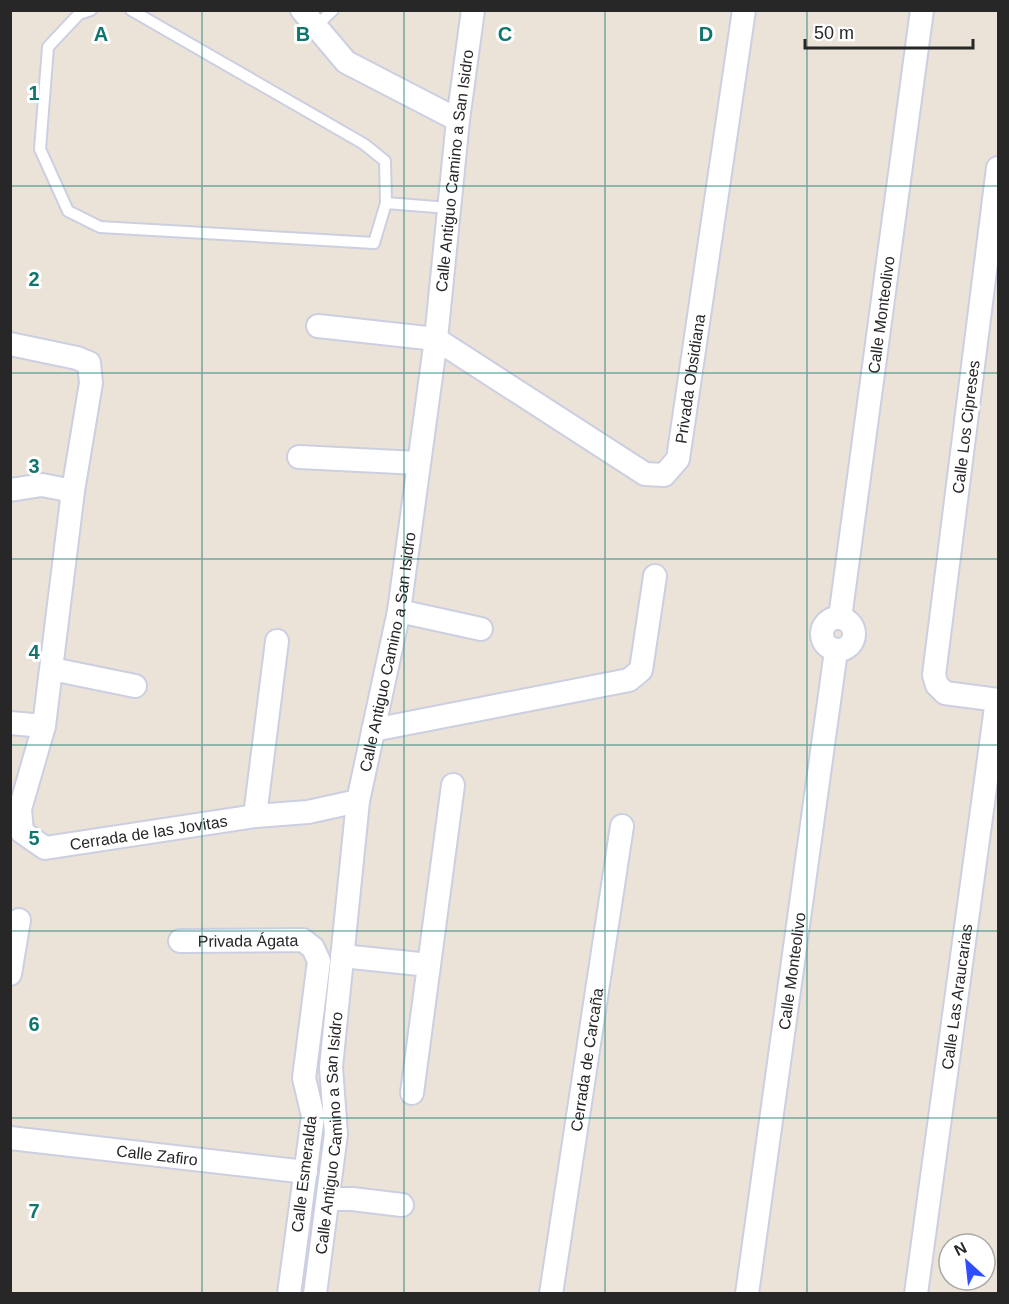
<svg xmlns="http://www.w3.org/2000/svg" width="1009" height="1304" viewBox="0 0 1009 1304" font-family="Arial,sans-serif">
  <rect width="100%" height="100%" fill="#ebe3d7"/>
  <g fill="none" stroke-linecap="round" stroke-linejoin="round">
    <g stroke="#cccfe1" stroke-width="14">
      <path id="service" d="M91,10l-12,4 -31,33 -8,102 28,62 32,16 274,16 12,-40 -1,-42 -21,-17 -233,-134
        M316,26l17,-16
        M386,203l63,5"/>
    </g>
    <g stroke="#cccfe1" stroke-width="26">
      <g id="minor">
        <path d="M302,10l44,52 112,58"/>
        <path d="M998,168l-64,507 3,10 8,8 53,7"/>
        <path id="s1" d="M318,326l118,13 209,135 19,1 14,-16 66,-449"/>
        <path id="s2" d="M10,344l67,14 12,5 2,20 -18,108 -29,235 -24,83 2,23 23,16 210,-32 53,-4 50,-11"/>
        <path d="M299,457l119,6"/>
        <path d="M10,490l32,-5 31,6"/>
        <path d="M399,611l82,18"/>
        <path id="s3" d="M840,618l82,-608"/>
        <circle cx="838" cy="634" r="16"/>
        <path d="M52,669l83,17"/>
        <path d="M10,723l34,3"/>
        <path d="M373,730l256,-50 12,-10 14,-94"/>
        <path d="M255,816l22,-175"/>
        <path id="s4" d="M180,941l123,-1 10,8 6,13 -15,117 9,38 -24,178"/>
        <path d="M342,956l87,9"/>
        <path d="M10,974l9,-54"/>
        <path d="M412,1093l41,-308"/>
        <path id="s5" d="M10,1138l296,34"/>
        <path d="M328,1199h24l50,6"/>
        <path id="s6" d="M315,1294l21,-160 -5,-67 27,-266 41,-190 37,-272 22,-219 15,-110"/>
        <path id="s7" d="M551,1294l71,-468"/>
        <path id="s8" d="M747,1294l89,-643"/>
        <path id="s9" d="M916,1294l81,-594"/>
      </g>
    </g>
    <use href="#service" stroke="#fff" stroke-width="10"/>
    <use href="#minor" stroke="#fff" stroke-width="22"/>
  </g>
  <path fill="none" stroke="#0f766e" stroke-width="1.5" stroke-opacity="0.55" d="M202,10v1284M404,10v1284M605,10v1284M807,10v1284M10,186h988M10,373h988M10,559h988M10,745h988M10,931h988M10,1118h988"/>
  <g text-anchor="middle" dominant-baseline="central" stroke-width="6" stroke-linejoin="round" paint-order="stroke">
    <g font-size="16" fill="#272727" stroke="#fff">
      <text stroke="none"><textPath href="#s6" startOffset="1134">Calle Antiguo Camino a San Isidro</textPath></text>
      <text stroke="none"><textPath href="#s3" startOffset="306">Calle Monteolivo</textPath></text>
      <text stroke="none"><textPath href="#s1" startOffset="489">Privada Obsidiana</textPath></text>
      <text transform="translate(966 427) rotate(-83)">Calle Los Cipreses</text>
      <text stroke="none"><textPath href="#s6" startOffset="648">Calle Antiguo Camino a San Isidro</textPath></text>
      <text stroke="none"><textPath href="#s2" startOffset="690">Cerrada de las Jovitas</textPath></text>
      <text stroke="none"><textPath href="#s4" startOffset="68">Privada Ágata</textPath></text>
      <text stroke="none"><textPath href="#s8" startOffset="326">Calle Monteolivo</textPath></text>
      <text stroke="none"><textPath href="#s9" startOffset="300">Calle Las Araucarias</textPath></text>
      <text stroke="none"><textPath href="#s7" startOffset="237">Cerrada de Carcaña</textPath></text>
      <text stroke="none"><textPath href="#s6" startOffset="162">Calle Antiguo Camino a San Isidro</textPath></text>
      <text stroke="none"><textPath href="#s5" startOffset="148">Calle Zafiro</textPath></text>
      <text transform="translate(304 1174) rotate(-83)">Calle Esmeralda</text>
    </g>
  </g>
  <g font-size="20" text-anchor="middle" font-weight="bold" fill="#0f766e" stroke="#fff" stroke-width="6" stroke-linejoin="round" paint-order="stroke">
    <text x="101" y="41">A</text>
    <text x="303" y="41">B</text>
    <text x="505" y="41">C</text>
    <text x="706" y="41">D</text>
    <text x="34" y="100">1</text>
    <text x="34" y="286">2</text>
    <text x="34" y="473">3</text>
    <text x="34" y="659">4</text>
    <text x="34" y="845">5</text>
    <text x="34" y="1031">6</text>
    <text x="34" y="1218">7</text>
  </g>
  <rect width="1009" height="1304" fill="none" stroke="#272727" stroke-width="24"/>
  <g transform="translate(967 1262) rotate(333)"><circle r="28" fill="#ffffff" stroke="#a9a9a9" stroke-width="1.5"/>
  <path d="M0-4.5L10 22L0 15L-10 22Z" fill="#2f4eff"/>
  <text y="-9" font-size="16" font-weight="bold" text-anchor="middle" fill="#272727">N</text>
  </g>
  <path d="M805 39v9h168v-9" fill="none" stroke="#272727" stroke-width="3"/>
  <text x="814" y="39" font-size="18" fill="#272727" stroke="#ffffff" stroke-width="4.5" paint-order="stroke">50 m</text>
</svg>
